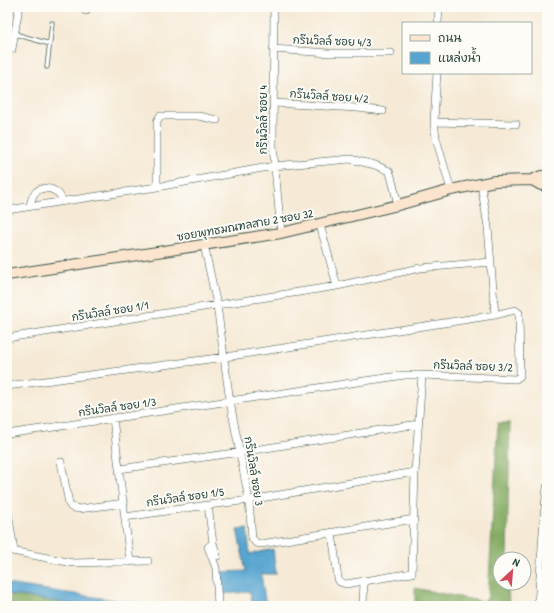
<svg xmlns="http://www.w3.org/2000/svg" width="554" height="613" viewBox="0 0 554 613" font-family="'Patrick Hand','Playpen Sans Thai',sans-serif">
  <rect width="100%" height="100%" fill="#fdfcf7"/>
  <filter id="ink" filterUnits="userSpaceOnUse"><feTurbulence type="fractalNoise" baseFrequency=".025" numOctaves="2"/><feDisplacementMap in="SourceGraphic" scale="8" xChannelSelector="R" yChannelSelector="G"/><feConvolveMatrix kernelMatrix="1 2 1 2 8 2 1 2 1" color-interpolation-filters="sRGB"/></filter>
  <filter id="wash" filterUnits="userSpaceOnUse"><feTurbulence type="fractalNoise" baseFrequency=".012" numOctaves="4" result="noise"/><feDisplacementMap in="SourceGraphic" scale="16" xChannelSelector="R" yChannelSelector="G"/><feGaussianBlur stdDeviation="0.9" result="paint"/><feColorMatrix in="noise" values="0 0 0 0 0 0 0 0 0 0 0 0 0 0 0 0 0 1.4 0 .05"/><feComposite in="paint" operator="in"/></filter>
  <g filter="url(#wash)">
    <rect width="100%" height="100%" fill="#f6ead6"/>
    <path fill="#83aa60" stroke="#51744a" d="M498,423h12l-3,136h-7v24h8l1,23h-94v-18l69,14 4,-5z
      M11,595l74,11h-75z"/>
    <path fill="#57a4d0" stroke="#3b7082" d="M247,528l3,26 23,-5 3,25h-15l5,32h-13l-3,-14 -29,2v-22l25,-1 -9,-41z
      M7,584l148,22h-70l-78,-12z"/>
  </g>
  <g filter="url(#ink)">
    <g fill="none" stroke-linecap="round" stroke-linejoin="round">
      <g stroke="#3f574c" stroke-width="5">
        <path id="lane" d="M15,34l35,10
          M47,67l5,-44"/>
      </g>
      <g stroke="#3f574c" stroke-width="8">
        <path id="street" d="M274,7l-1,139 8,87
          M86,11l1,-4
          M438,23l1,-16
          M12,49l7,-42
          M273,49l56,4h62
          M437,73l-3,49 2,16 15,52
          M274,103l83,5 26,3
          M434,122l82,2
          M481,184l7,43 7,88
          M157,187v-66l3,-5h38l19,4
          M30,206c1,-4 2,-9 4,-12 8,-11 26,-5 28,7
          M7,210l150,-23 117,-21 76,-7 25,6 14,6 2,5 7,29
          M320,225l17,61
          M204,245l13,60 13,97 19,98 3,38 4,5 5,1 153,-25
          M7,338l330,-52 83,-18 71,-6
          M7,386l218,-29 270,-42 20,-5 4,3 1,63 -4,3 -94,-4h-17l-398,59
          M113,418l17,144
          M61,462l8,42 2,3 8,2 45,-6
          M119,469l122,-17 177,-28
          M7,505l7,46
          M208,505l5,38 4,13
          M125,517l83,-12 41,-5 166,-28
          M332,533l6,46 2,3 6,2 66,-11 3,-101 7,-97
          M213,543l-5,4 8,21 2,38
          M7,550l66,13 75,-2
          M363,606l1,-25
          M538,606l6,-89 3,-30"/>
      </g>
      <g stroke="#3f574c" stroke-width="12">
        <path id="secondary" d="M532,180l9,5 6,-1
          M7,275l274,-42 117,-28 53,-15 44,-9 37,-1 9,-4h6"/>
      </g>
      <use href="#lane" stroke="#fff" stroke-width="3.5"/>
      <use href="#street" stroke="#fff" stroke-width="7"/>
      <use href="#secondary" stroke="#fbe5cf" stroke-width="10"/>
    </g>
  </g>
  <g text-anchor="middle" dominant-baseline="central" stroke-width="4" stroke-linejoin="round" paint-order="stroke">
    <g font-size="11" fill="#1f3d34" stroke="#fdfcf7">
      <text transform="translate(332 41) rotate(2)">กรีนวิลล์ ซอย 4/3</text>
      <text transform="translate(329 96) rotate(4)">กรีนวิลล์ ซอย 4/2</text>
      <text transform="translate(263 120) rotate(-90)">กรีนวิลล์ ซอย 4</text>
      <text transform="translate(245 225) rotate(-10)">ซอยพุทธมณฑลสาย 2 ซอย 32</text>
      <text transform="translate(110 311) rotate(-9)">กรีนวิลล์ ซอย 1/1</text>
      <text transform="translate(473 366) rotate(2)">กรีนวิลล์ ซอย 3/2</text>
      <text transform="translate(117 407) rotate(-8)">กรีนวิลล์ ซอย 1/3</text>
      <text transform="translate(254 471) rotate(81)">กรีนวิลล์ ซอย 3</text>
      <text transform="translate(185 497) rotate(-8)">กรีนวิลล์ ซอย 1/5</text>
    </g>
  </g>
  <rect width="554" height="613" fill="none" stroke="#fdfcf7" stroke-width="24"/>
  <rect x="402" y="22" width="130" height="52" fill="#fdfcf7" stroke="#a4b0a9"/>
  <rect x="410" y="35" width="20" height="6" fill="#fbe5cf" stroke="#a4b0a9"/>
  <text x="438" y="42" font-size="12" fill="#1f3d34">ถนน</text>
  <rect x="410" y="52" width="20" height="12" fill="#57a4d0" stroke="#a4b0a9"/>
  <text x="438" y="62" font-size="12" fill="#1f3d34">แหล่งน้ำ</text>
  <g transform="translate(512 571) rotate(26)"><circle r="19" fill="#fdfcf7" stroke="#a4b0a9"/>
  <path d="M0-3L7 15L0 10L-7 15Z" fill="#d1495b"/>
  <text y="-6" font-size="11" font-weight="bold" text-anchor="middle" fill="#1f3d34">N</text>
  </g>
</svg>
